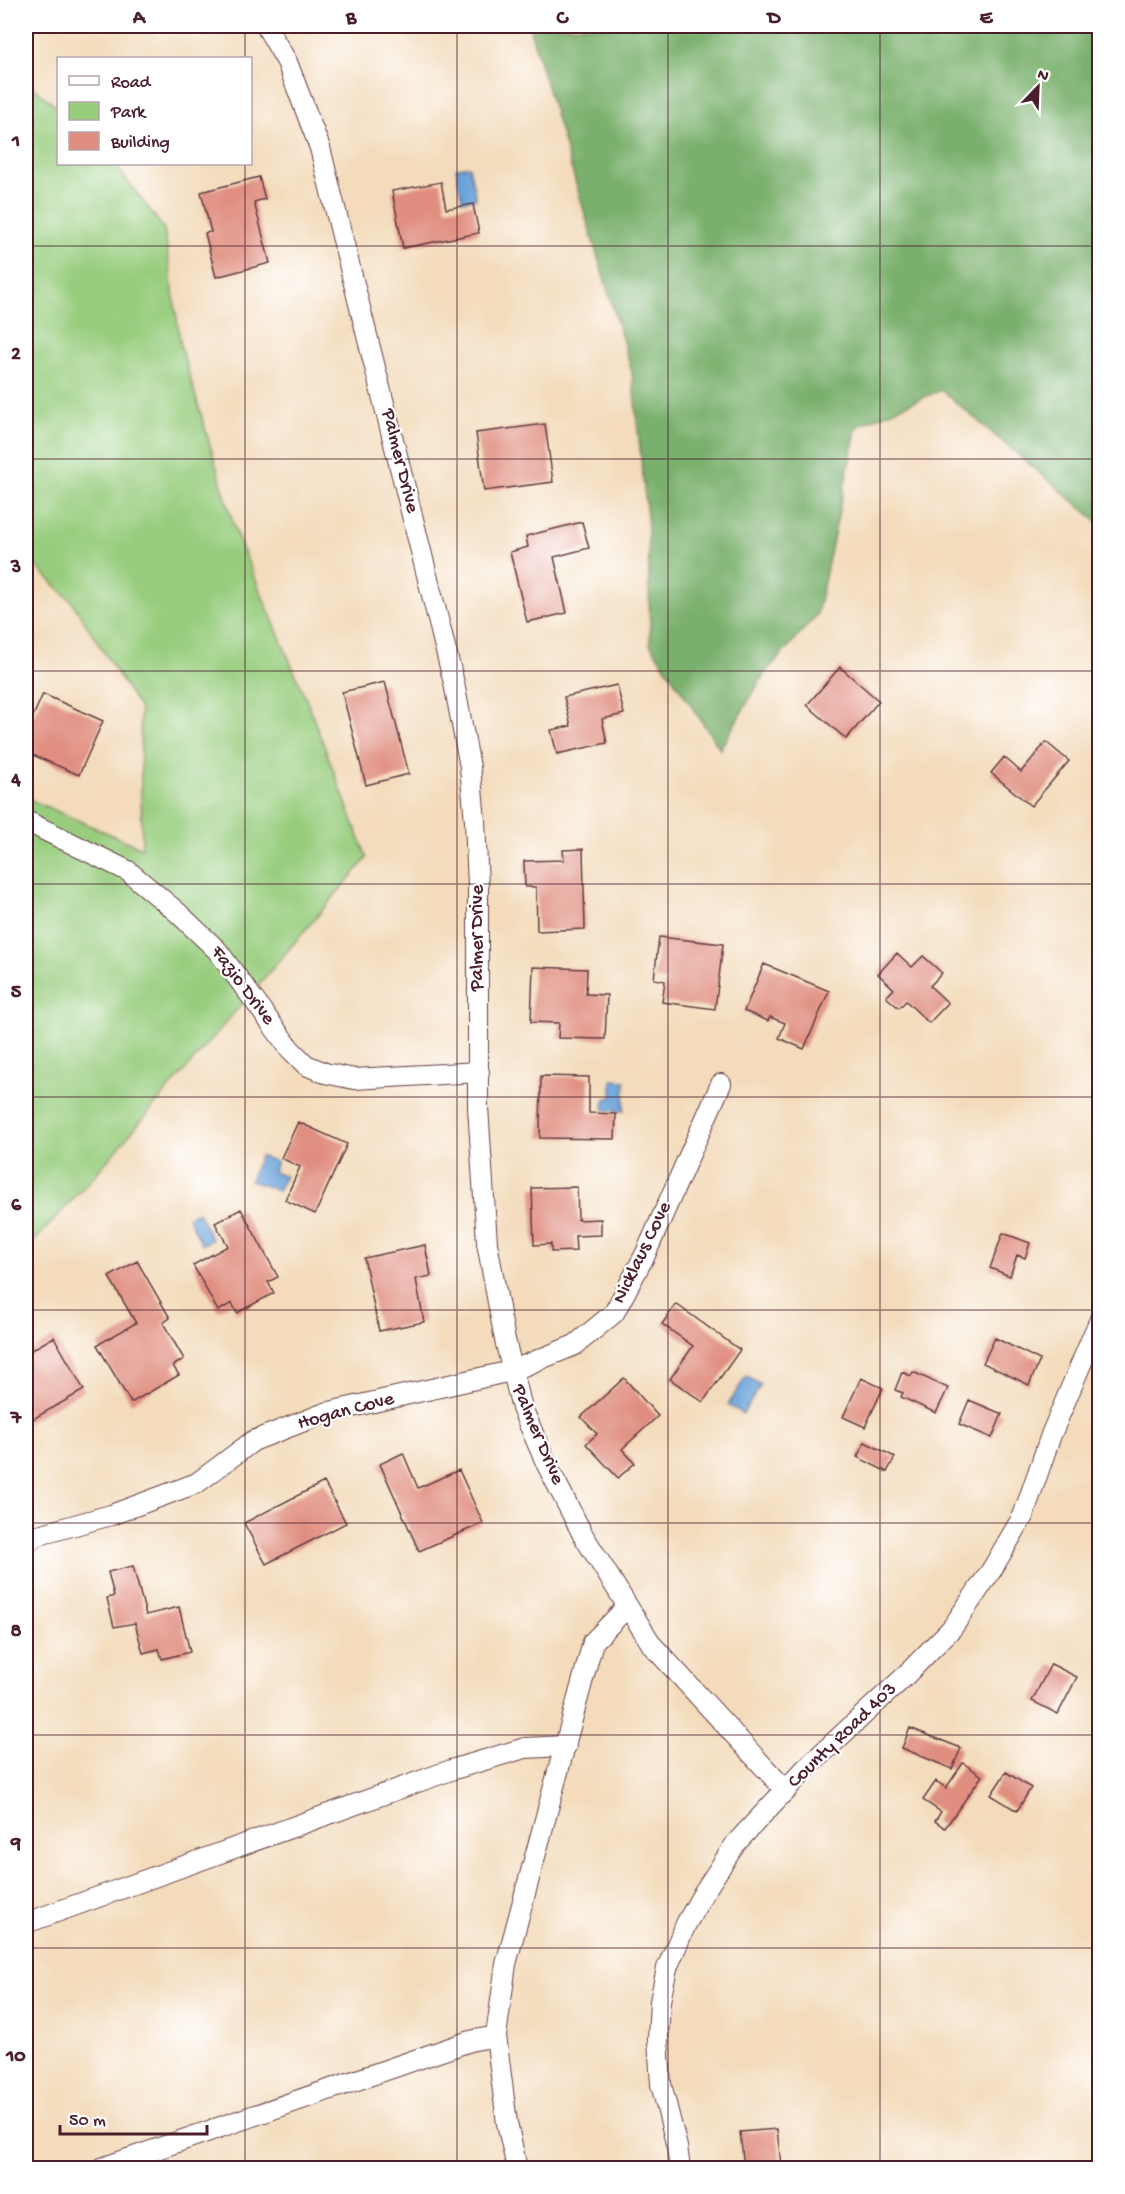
<svg xmlns="http://www.w3.org/2000/svg" width="1125" height="2194" viewBox="0 0 1125 2194" font-family="'Gochi Hand',sans-serif">
  <rect width="100%" height="100%" fill="#fff"/>
  <filter id="ink" filterUnits="userSpaceOnUse"><feTurbulence type="fractalNoise" baseFrequency=".0167" numOctaves="2"/><feDisplacementMap in="SourceGraphic" scale="12" xChannelSelector="R" yChannelSelector="G"/><feConvolveMatrix kernelMatrix="1 2 1 2 8 2 1 2 1" color-interpolation-filters="sRGB"/></filter>
  <filter id="wash" filterUnits="userSpaceOnUse"><feTurbulence type="fractalNoise" baseFrequency=".008" numOctaves="4" result="noise"/><feDisplacementMap in="SourceGraphic" scale="24" xChannelSelector="R" yChannelSelector="G"/><feGaussianBlur stdDeviation="1.35" result="paint"/><feColorMatrix in="noise" values="0 0 0 0 0 0 0 0 0 0 0 0 0 0 0 0 0 1.4 0 .05"/><feComposite in="paint" operator="in"/></filter>
  <g filter="url(#wash)">
    <rect width="100%" height="100%" fill="#f3dbbb"/>
    <path fill="#98cd7e" stroke="#717654" stroke-width="1.5" d="M26,81l32,27v56h57l49,65 17,118 56,189 69,163 61,159 -272,317 -69,75v-452l116,50 -2,-139 -68,-107 -46,-46z"/>
    <path fill="#7ab06d" stroke="#62684c" stroke-width="1.5" d="M529,26h570v497l-158,-133 -84,36 -40,189 -53,59 -44,75 -70,-105 -2,-117 -16,-155z"/>
    <path fill="#6ba4da" stroke="#5a6282" stroke-width="1.5" d="M469,166l7,33 -14,2 -6,-33z
      M612,1080l13,1 -1,30 -20,-1 1,-12h7z
      M260,1156l17,6 -4,10 12,4 -7,15 -28,-11z
      M198,1212l14,28 -10,5 -14,-28z
      M746,1376l15,9 -18,29 -15,-9z"/>
    <g id="blocks">
      <path fill="#e08e80" d="M259,177l6,22 -11,3 16,61 -54,14 -11,-44 6,-1 -10,-40z
        M441,182l5,27 27,-5 6,29 -76,15 -11,-57z
        M545,424l8,58 -69,9 -8,-58z
        M582,522l7,26 -35,9 13,56 -40,9 -17,-70 18,-5 -2,-11z
        M840,667l39,34 -33,38 -39,-34z
        M385,682l24,92 -43,11 -24,-93z
        M617,685l7,29 -22,5 5,24 -50,11 -6,-24 20,-4 -7,-29z
        M43,694l60,27 -24,54 -53,-23v-20z
        M1046,742l23,19 -38,45 -40,-33 13,-16 17,15z
        M583,849l2,80 -48,2 -1,-44h-11l-1,-26 40,-1 -1,-10z
        M659,937l64,7 -8,65 -53,-7 3,-21 -11,-2z
        M897,953l15,14 11,-11 19,17 -12,13 18,17 -19,20 -23,-22 -7,7 -13,-11 8,-8 -16,-15z
        M764,964l65,27 -25,58 -25,-11 6,-15 -15,-6 -2,4 -24,-10z
        M533,967l54,2 -1,25 21,1 -2,44 -47,-1 1,-15 -28,-1z
        M541,1076l48,1v36l27,1 -1,25 -75,-1z
        M298,1122l49,22 -32,70 -30,-14 15,-33 -19,-9z
        M577,1187l1,33 23,-1v16l-26,1 1,15 -25,1v-8l-17,1 -2,-57z
        M241,1209l37,68 -10,5 6,11 -37,20 -5,-10 -14,8 -25,-46 35,-19 -13,-23z
        M1003,1233l27,10 -5,15 -8,-3 -7,21 -20,-8z
        M425,1245l6,31 -15,3 8,43 -45,9 -15,-73z
        M137,1261l33,57 -7,5 21,36 -11,7 6,9 -48,28 -34,-58 39,-22 -27,-46z
        M676,1304l64,46 -37,52 -33,-23 23,-33 -31,-22z
        M54,1337l30,53 -58,33v-70z
        M995,1338l45,22 -11,25 -46,-22z
        M902,1372l9,4 2,-4 35,16 -12,25 -35,-16 2,-4 -8,-3z
        M624,1378l34,38 -36,33 13,14 -17,15 -32,-34 11,-10 -16,-17z
        M861,1378l22,10 -18,39 -22,-10z
        M969,1400l33,14 -10,24 -33,-14z
        M865,1442l30,15 -8,15 -30,-15z
        M403,1453l15,35 41,-18 24,53 -64,28 -39,-87z
        M324,1482l22,41 -80,41 -22,-41z
        M133,1566l13,49 33,-8 11,45 -28,7 -3,-10 -16,4 -8,-30 -21,4 -7,-29 7,-2 -6,-24z
        M1051,1664l26,13 -19,37 -26,-13z
        M910,1728l51,20 -9,21 -50,-21z
        M963,1763l19,13 -37,52 -10,-7 6,-9 -18,-12 13,-19 10,7z
        M1006,1772l25,16 -14,23 -26,-16z
        M777,2129l4,36 -37,3 -4,-36z"/>
    </g>
  </g>
  <g filter="url(#ink)">
    <use href="#blocks" fill-opacity="0" stroke="#633b41" stroke-width="1.5"/>
    <g fill="none" stroke-linecap="round" stroke-linejoin="round">
      <g stroke="#633b41" stroke-width="22">
        <path id="street" d="M266,26l21,36 33,86 134,535 16,84 5,54 3,64v222l9,136 18,97 17,68 25,57 36,70 69,110 134,146
          M26,821l102,50 49,41 40,38 73,99 16,16 19,8 29,6 125,-7
          M26,1544l9,-8 76,-21 86,-32 56,-42 72,-28 186,-42 64,-26 39,-32 31,-58 76,-171
          M26,1923l425,-153 74,-22 41,-2
          M102,2168l368,-127 26,-5
          M517,2168l-10,-45 -11,-87 10,-72 87,-322 34,-35
          M680,2168l-3,-21 -16,-63 -3,-44 2,-39 7,-33 19,-44 18,-32 32,-49 69,-74 97,-90 50,-51 39,-57 32,-55 28,-81 49,-116"/>
      </g>
      <use href="#street" stroke="#fff" stroke-width="20"/>
    </g>
  </g>
  <path fill="none" stroke="#4a1f2b" stroke-width="1.5" stroke-opacity="0.55" d="M245,26v32M457,26v2142M668,26v2142M880,26v2142M245,164v2004M26,246h1074M26,459h1074M26,671h1074M26,884h1074M26,1097h1074M26,1310h1074M26,1523h1074M26,1735h1074M26,1948h1074"/>
  <g text-anchor="middle" dominant-baseline="central" stroke-width="4.5" stroke-linejoin="round" paint-order="stroke">
    <g font-size="20" fill="#4a1f2b" stroke="#fff">
      <text transform="translate(399 461) rotate(76)">Palmer Drive</text>
      <text transform="translate(478 938) rotate(-90)">Palmer Drive</text>
      <text transform="translate(242 986) rotate(53)">Fazio Drive</text>
      <text transform="translate(643 1253) rotate(-64)">Nicklaus Cove</text>
      <text transform="translate(346 1412) rotate(-15)">Hogan Cove</text>
      <text transform="translate(537 1435) rotate(67)">Palmer Drive</text>
      <text transform="translate(843 1736) rotate(-44)">County Road 403</text>
    </g>
  </g>
  <rect width="1125" height="2194" fill="none" stroke="#fff" stroke-width="66"/>
  <rect x="57" y="57" width="195" height="108" fill="#ffffff" stroke="#b7a5aa" stroke-width="1.5"/>
  <rect x="69" y="76" width="30" height="9" fill="#ffffff" stroke="#b7a5aa" stroke-width="1.5"/>
  <text x="111" y="87" font-size="18" fill="#4a1f2b">Road</text>
  <rect x="69" y="102" width="30" height="18" fill="#98cd7e" stroke="#b7a5aa" stroke-width="1.5"/>
  <text x="111" y="117" font-size="18" fill="#4a1f2b">Park</text>
  <rect x="69" y="132" width="30" height="18" fill="#e08e80" stroke="#b7a5aa" stroke-width="1.5"/>
  <text x="111" y="147" font-size="18" fill="#4a1f2b">Building</text>
  <g transform="translate(1038 87) rotate(23)" stroke="#ffffff" stroke-width="4.5" paint-order="stroke">
  <path d="M0-4.5L10 22L0 15L-10 22Z" fill="#4a1f2b"/>
  <text y="-9" font-size="16" font-weight="bold" text-anchor="middle" fill="#4a1f2b">N</text>
  </g>
  <path d="M60 2125v9h147v-9" fill="none" stroke="#4a1f2b" stroke-width="3"/>
  <text x="69" y="2125" font-size="18" fill="#4a1f2b" stroke="#ffffff" stroke-width="4.5" paint-order="stroke">50 m</text>
  <rect x="33" y="33" width="1059" height="2128" fill="none" stroke="#4a1f2b" stroke-width="2"/>
  <g font-size="20" text-anchor="middle" font-weight="bold" fill="#4a1f2b">
    <text x="139" y="23">A</text>
    <text x="351" y="23">B</text>
    <text x="562" y="23">C</text>
    <text x="774" y="23">D</text>
    <text x="986" y="23">E</text>
    <text x="16" y="146">1</text>
    <text x="16" y="359">2</text>
    <text x="16" y="572">3</text>
    <text x="16" y="785">4</text>
    <text x="16" y="997">5</text>
    <text x="16" y="1210">6</text>
    <text x="16" y="1423">7</text>
    <text x="16" y="1636">8</text>
    <text x="16" y="1849">9</text>
    <text x="16" y="2061">10</text>
  </g>
</svg>
